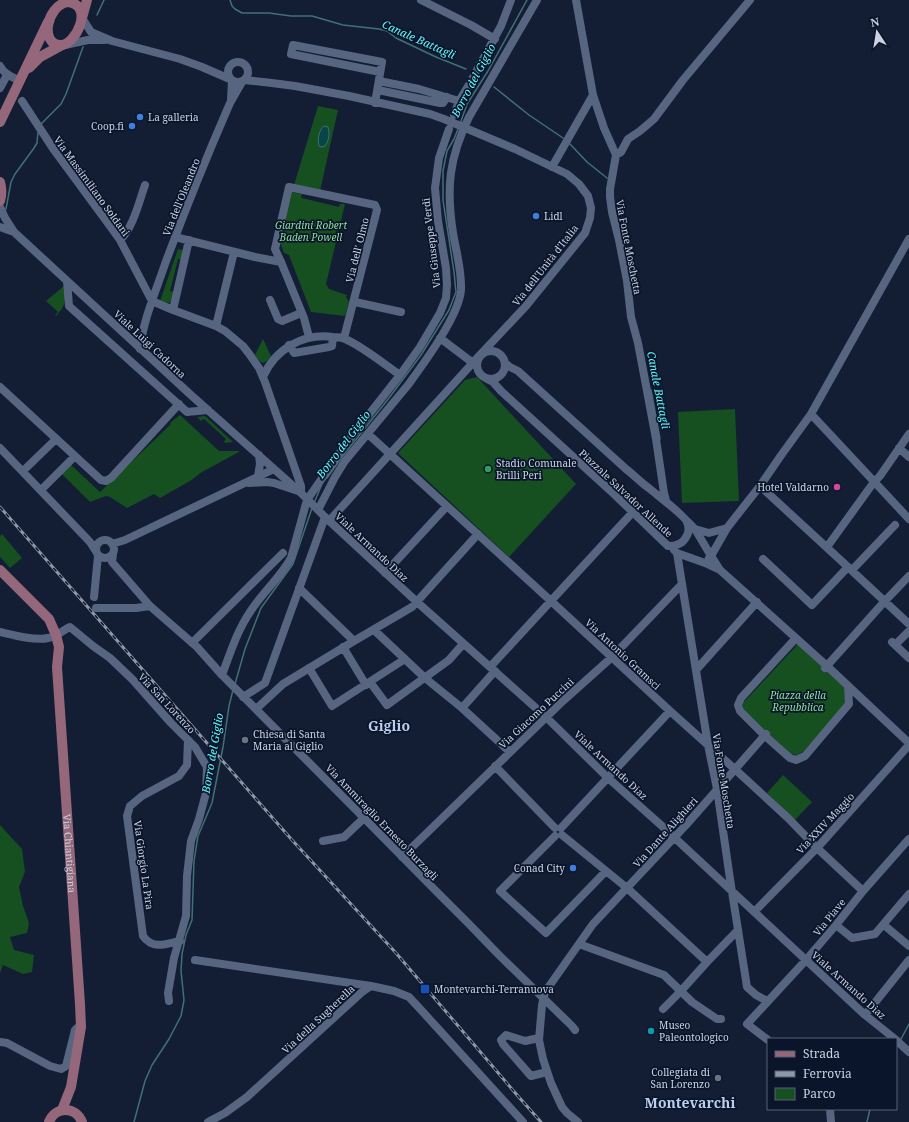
<svg xmlns="http://www.w3.org/2000/svg" width="909" height="1122" viewBox="0 0 909 1122" font-family="'Noto Serif',serif">
  <rect width="100%" height="100%" fill="#131e35"/>
  <path fill="#164f20" d="M318,106l20,4 -18,81 -26,-6z
    M292,192l10,2 -1,4h1l37,9 1,-3h5l-19,80 3,5 18,6 -1,2 3,5 -4,14 -34,-4 -22,-57 -5,-2 -4,-11z
    M178,249l5,1 -1,10 -4,-1 -8,32 4,1 -2,8 -3,3 -9,-2z
    M64,286c1,15 3,18 -8,30l-1,-1 3,-3 -12,-11z
    M263,339l8,17c-7,10 -10,8 -16,-1z
    M477,377l99,107 -67,73 -111,-104 67,-73z
    M735,409l4,92 -57,2 -4,-91z
    M180,415l39,36h20v1l-37,20 -12,9 -30,17 -6,-4 -27,14 -17,-11 -4,-1 -16,6 -29,-29 10,-8 29,27 70,-67 1,-3z
    M205,416l28,26 -8,1 -1,-1 2,-3 -22,-20 -3,2 -4,-4z
    M2,534l20,24 -12,10 -10,-11v-21z
    M798,644l49,45v14l-44,49 -7,3 -5,-1 -48,-44v-7z
    M783,775l29,27 -17,18 -28,-27z
    M0,825l22,24 3,23 -6,15 4,19 6,17 -2,10 -17,4 4,13 20,5 -2,17 -9,2 -20,-9 -3,8z"/>
  <path fill="#064646" stroke="#417075" d="M324,126l4,1c2,7 1,13 -3,19l-4,1 -2,-1c-2,-7 0,-16 5,-20z"/>
  <g fill="none" stroke-linecap="round" stroke-linejoin="round">
    <path stroke="#417075" stroke-width="1.5" d="M230,0l2,6 3,3 7,4h27l22,3h21l31,9 36,4 8,2 9,7 40,19 30,12
      M97,15l7,-15
      M494,87l35,28 34,23
      M41,124l20,-20 5,-10 17,-47
      M460,124l7,-20 21,-33 39,-71
      M570,144l17,18 20,16
      M6,209l5,-27 4,-8 19,-26 3,-5 1,-11
      M651,390l9,49
      M327,478l15,-21 47,-59 32,-43 28,-45 7,-18 -2,-20 -11,-72v-29l4,-20 7,-12 4,-10
      M314,503l8,-19
      M235,684l10,-35 16,-41 32,-44 19,-56
      M900,1041l9,-17
      M134,1122l11,-41 7,-16 17,-26 12,-23 3,-16 -3,-29 1,-17 4,-19 6,-15 2,-59 4,-25 14,-33 11,-56 6,-41 4,-16
      M867,1122l3,-13"/>
    <path stroke="#576580" stroke-width="8" d="M421,0l50,25 24,14
      M576,0l17,95 11,33 12,27 -6,34v8l2,15 7,28 8,41 4,36 7,26 18,96 8,54 2,8
      M82,18l9,14 21,9 68,18 22,8 30,13 -1,20
      M65,45l23,-5h17
      M228 72a10 10 0 1 1 20 0a10 10 0 1 1-20 0Z
      M0,66c4,8 12,11 20,15
      M244,80l28,3 23,3 54,10 81,18 14,5 71,30 52,25 12,10 9,12 3,12 -1,10 -5,15 -59,73 -47,50 -150,165
      M379,81l40,8 40,12
      M0,88l7,-13
      M378,90l62,13h3l4,-6
      M22,101l32,49 50,68 16,22 32,61 21,9 43,16 9,5 18,15 7,9 9,13 6,14 36,104v7
      M375,103l7,-41 -89,-17 -2,9 89,18
      M454,115l5,-14 11,-18 31,-57 10,-26
      M616,155l5,-3 7,-13 12,-8 14,-12 29,-39 67,-80
      M552,167l41,-72
      M0,207l5,11 9,14 178,164 109,97 24,24 92,85 129,115 61,60 55,49 203,189 30,24
      M0,227l14,5
      M175,237l80,20 26,5
      M120,240c13,-12 19,-38 25,-55
      M67,281l2,25 118,106 21,-2
      M270,300l8,19 4,2 19,-8
      M355,302l46,10
      M173,310l16,-70
      M216,326l18,-74
      M309,337l-5,-19 -23,-56 -6,-13 14,-62 86,18 2,5 -33,128
      M440,338l33,25
      M289,345l5,8 35,-6 3,-1 1,-9
      M140,349c3,-29 16,-58 25,-85 20,-54 42,-108 65,-161 4,-7 8,-14 12,-21
      M477 365a14 14 0 1 1 28 0a14 14 0 1 1-28 0Z
      M263,377c12,-28 40,-44 70,-40 4,0 8,0 12,2 17,7 39,25 55,36
      M487,379l6,3 8,9 113,103 54,52c8,0 15,-2 18,-9 3,-4 3,-10 1,-15 -3,-7 -30,-27 -37,-33 -9,-6 -16,-14 -24,-20l-108,-98 -8,-4 -5,-4
      M0,387l101,93 5,1 5,-3 68,-74
      M811,414l98,105
      M368,434l183,167 119,110 68,61 50,46 29,30 46,43
      M0,448l90,94 5,8
      M899,448l10,9
      M23,471l33,-32
      M258,476l2,-12 -1,-9
      M249,483l18,-1 7,1 24,8
      M760,486l88,81 61,57
      M41,490l34,-34
      M318,510l17,-33 10,-16 63,-76c16,-22 51,-69 53,-95 1,-19 -5,-39 -8,-57 -7,-45 -4,-75 16,-116l68,-117
      M687,521l8,8 16,27 -2,2
      M695,529l14,4 18,-5
      M96 549a9 9 0 1 1 18 0a9 9 0 1 1-18 0Z
      M112,544l13,-4 149,-71
      M827,547l47,-65 6,-6 29,-42
      M674,550l3,3 28,10 15,7 -9,-14 16,-28 33,-42 22,-32 29,-40 98,-175
      M677,553l31,192 9,44 13,90 17,108 9,8 11,6
      M113,554l-1,8 38,44 47,41 25,28 142,143 73,74 31,31 32,33 72,70 3,4
      M763,559l49,46 36,-38
      M720,570l107,96 82,77
      M852,570l43,-45
      M385,573l62,-67
      M299,588l55,53
      M94,597l4,-41
      M96,608h40l14,-2
      M374,630l51,48 37,30 48,44
      M0,632c13,3 35,9 48,6 8,-1 15,-8 22,-11l23,19 17,12 23,22 38,43 24,24 12,20 -1,26 -7,26 -8,22 -4,35 -1,40 -12,42 -6,35 1,8
      M796,638l-55,60 -3,7 2,6 24,24 26,23 6,2 9,-4 44,-52 -1,-18
      M892,642l17,16
      M192,643l91,-90
      M895,645l14,-14
      M343,647l23,38
      M490,667l142,-154
      M309,668l23,38 73,-47
      M825,668l59,-66 25,-26
      M696,670l61,-68
      M222,675c8,-21 15,-44 28,-63 12,-19 30,-34 41,-54l16,-58 38,-55 55,-70 20,-28 20,-34 6,-15 1,-13 -1,-17 -8,-47 -3,-33 4,-30 10,-29
      M370,682l17,23 62,-45 14,-16
      M243,697l22,-14 60,-166
      M462,708l33,-37
      M256,709l27,-25 71,-43 58,-34 66,-73
      M495,766l60,62
      M561,828l109,-117
      M562,835l65,53 80,74
      M555,836l-55,55 46,42 60,-62
      M323,841l21,-4 20,-19
      M402,857l161,-156 48,-43 71,-74
      M754,912l63,-64 92,-103
      M836,925l16,13 23,-4 34,-40
      M884,925l25,21
      M180,941c-14,3 -27,9 -37,-5l-16,-120 3,-10 12,-10 37,-20 8,-11 1,-25
      M579,944l85,31 28,27 25,17h4
      M195,960l176,26
      M663,1009l17,-17 27,-30 31,-32
      M865,1015l44,-55
      M539,1038l-14,3 -19,-6 -5,5 2,4 28,32 16,-4
      M768,1040l-21,-16 59,-64 30,-35 27,-34 46,-52
      M896,1040l13,12
      M0,1042l7,1 43,23 11,3 5,-3 9,-36 2,-2 4,-1
      M830,1109l1,13
      M208,1122l17,-9 22,-16 115,-105 9,-6 23,5 15,6 13,14 101,111
      M578,1122l-11,-9 -5,-6 -11,-24 -8,-24 -4,-19 3,-35 3,-13 48,-68 93,-99 80,-91"/>
    <g stroke="#94677b" stroke-width="10">
      <path d="M67,2c29,2 8,45 -7,43 -20,-1 -14,-38 7,-43z"/>
      <path d="M82,18l5,-18"/>
      <path d="M29,68l11,-11 22,-12"/>
      <path d="M0,122l48,-100"/>
      <path d="M0,182c2,7 2,12 0,19"/>
      <path id="s1" d="M0,570l49,49 7,16 3,12 -2,20 23,337 1,23 -10,60 -9,23"/>
      <path d="M49,1122c6,-16 27,-16 33,0"/>
    </g>
    <g stroke="#8f98a9" stroke-width="3">
      <path id="rail" d="M0,507l292,333 104,113 121,142 24,27"/>
    </g>
    <use href="#rail" stroke="#0a152b" stroke-width="1.5" stroke-dasharray="4.5" stroke-linecap="butt"/>
  </g>
  <g fill="#3f7fe0" stroke="#0a152b" stroke-width="1.5">
    <circle cx="140" cy="117" r="4"/>
    <circle cx="132" cy="126" r="4"/>
    <circle cx="536" cy="216" r="4"/>
    <circle cx="573" cy="868" r="4"/>
  </g>
  <circle fill="#2e9e5b" stroke="#0a152b" stroke-width="1.5" cx="488" cy="469" r="4"/>
  <circle fill="#d1479c" stroke="#0a152b" stroke-width="1.5" cx="837" cy="487" r="4"/>
  <g fill="#6b7280" stroke="#0a152b" stroke-width="1.5">
    <circle cx="245" cy="740" r="4"/>
    <circle cx="718" cy="1078" r="4"/>
  </g>
  <rect fill="#1a4fb4" stroke="#0a152b" stroke-width="1.5" x="420" y="984" width="10" height="10" rx="2"/>
  <circle fill="#0f9aa8" stroke="#0a152b" stroke-width="1.5" cx="651" cy="1031" r="4"/>
  <g text-anchor="middle" dominant-baseline="central" stroke-width="3.5" stroke-linejoin="round" paint-order="stroke">
    <g font-size="10" fill="#cbd3e2" stroke="#0a152b" text-anchor="start">
      <text x="148" y="117">La galleria</text>
      <text x="124" y="126" text-anchor="end">Coop.fi</text>
      <text x="544" y="216">Lidl</text>
      <text x="496" y="463">Stadio Comunale<tspan x="496" dy="12">Brilli Peri</tspan></text>
      <text x="829" y="487" text-anchor="end">Hotel Valdarno</text>
      <text x="253" y="734">Chiesa di Santa<tspan x="253" dy="12">Maria al Giglio</tspan></text>
      <text x="565" y="868" text-anchor="end">Conad City</text>
      <text x="434" y="989">Montevarchi-Terranuova</text>
      <text x="659" y="1025">Museo<tspan x="659" dy="12">Paleontologico</tspan></text>
      <text x="710" y="1072" text-anchor="end">Collegiata di<tspan x="710" dy="12">San Lorenzo</tspan></text>
    </g>
    <g font-size="10" fill="#cbd3e2" stroke="#0a152b">
      <text transform="translate(92 186) rotate(54)">Via Massimiliano Soldani</text>
      <text transform="translate(181 197) rotate(-68)">Via dell'Oleandro</text>
      <text transform="translate(431 243) rotate(-97)">Via Giuseppe Verdi</text>
      <text transform="translate(629 247) rotate(79)">Via Fonte Moschetta</text>
      <text transform="translate(357 250) rotate(-76)">Via dell' Olmo</text>
      <text transform="translate(545 265) rotate(-52)">Via dell'Unità d'Italia</text>
      <text transform="translate(150 344) rotate(43)">Viale Luigi Cadorna</text>
      <text transform="translate(626 493) rotate(43)">Piazzale Salvador Allende</text>
      <text transform="translate(372 547) rotate(43)">Viale Armando Diaz</text>
      <text transform="translate(623 654) rotate(43)">Via Antonio Gramsci</text>
      <text transform="translate(167 703) rotate(47)">Via San Lorenzo</text>
      <text transform="translate(536 713) rotate(-43)">Via Giacomo Puccini</text>
      <text transform="translate(611 765) rotate(43)">Viale Armando Diaz</text>
      <text transform="translate(724 781) rotate(81)">Via Fonte Moschetta</text>
      <text transform="translate(382 822) rotate(46)">Via Ammiraglio Ernesto Burzagli</text>
      <text transform="translate(825 823) rotate(-47)">Via XXIV Maggio</text>
      <text transform="translate(665 832) rotate(-48)">Via Dante Alighieri</text>
      <text stroke="none"><textPath href="#s1" startOffset="306">Via Chiantigiana</textPath></text>
      <text transform="translate(144 865) rotate(82)">Via Giorgio La Pira</text>
      <text transform="translate(829 917) rotate(-51)">Via Piave</text>
      <text transform="translate(849 985) rotate(42)">Viale Armando Diaz</text>
      <text transform="translate(318 1019) rotate(-43)">Via della Sugherella</text>
    </g>
    <g font-size="10" font-style="italic" fill="#8fdf97" stroke="#0a152b">
      <text x="311" y="225">Giardini Robert<tspan x="311" dy="12">Baden Powell</tspan></text>
      <text x="798" y="695">Piazza della<tspan x="798" dy="12">Repubblica</tspan></text>
    </g>
    <g font-size="11" font-style="italic" fill="#60f8f9" stroke="#0a152b">
      <text transform="translate(419 39) rotate(24)">Canale Battagli</text>
      <text transform="translate(473 80) rotate(-62)">Borro del Giglio</text>
      <text transform="translate(659 390) rotate(79)">Canale Battagli</text>
      <text transform="translate(343 444) rotate(-53)">Borro del Giglio</text>
      <text transform="translate(212 753) rotate(-80)">Borro del Giglio</text>
    </g>
    <g font-size="14" font-weight="bold" fill="#bdcdec" stroke="#0a152b">
      <text x="389" y="725">Giglio</text>
      <text x="690" y="1102">Montevarchi</text>
    </g>
  </g>
  <rect x="767" y="1038" width="130" height="72" fill="#0a152b" stroke="#576174"/>
  <rect x="775" y="1051" width="20" height="6" fill="#94677b" stroke="#576174"/>
  <text x="803" y="1058" font-size="12" fill="#cbd3e2">Strada</text>
  <rect x="775" y="1071" width="20" height="6" fill="#8f98a9" stroke="#576174"/>
  <text x="803" y="1078" font-size="12" fill="#cbd3e2">Ferrovia</text>
  <rect x="775" y="1088" width="20" height="12" fill="#164f20" stroke="#576174"/>
  <text x="803" y="1098" font-size="12" fill="#cbd3e2">Parco</text>
  <g transform="translate(877 32) rotate(348)" stroke="#0a152b" stroke-width="3" paint-order="stroke">
  <path d="M0-3L7 15L0 10L-7 15Z" fill="#cbd3e2"/>
  <text y="-6" font-size="11" font-weight="bold" text-anchor="middle" fill="#cbd3e2">N</text>
  </g>
</svg>
